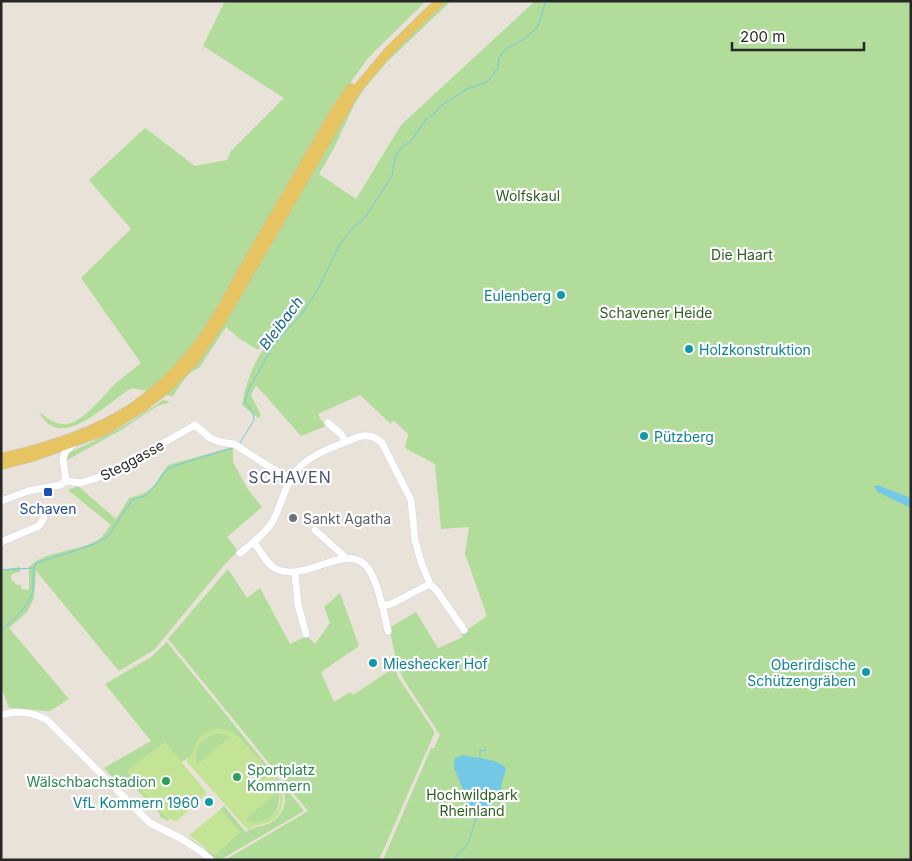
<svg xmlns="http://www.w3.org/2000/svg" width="912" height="861" viewBox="0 0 912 861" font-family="Inter,sans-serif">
  <rect width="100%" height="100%" fill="#e9e2d9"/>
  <path fill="#b1dc99" d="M225,1h201l-57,56 -30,41 -117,201 -30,48 -19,22 -26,22 -15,-3c-23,12 -71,67 -93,24 8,6 18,14 29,12 17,-4 36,-29 48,-41 8,-7 17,-13 25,-20l-60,-85 50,-49 -42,-49 56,-52 50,38 32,-6 4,-9 53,-53 -81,-52z
    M444,1h7l-64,61 -23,27 -9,14 -22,47 -14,24 37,25 45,-74 134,-124h376v859h-528l48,-112h3l6,-13 -36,-55 -6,-13 -9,-39 27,-16 22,36 25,-11 -2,-3 26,-18 -22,-62 4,-27 -28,2 -6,-65 -30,-16 3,-14 -14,-13h-2l-1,3 -31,-29 -42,19 3,6 5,6 -25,10 -45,-51 -5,10 10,21 -3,2 -16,-13c7,-40 24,-62 48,-94l1,-2 -2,-2 -31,43 -18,-11 -14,-12 -27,41c-12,4 -19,18 -26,28l-6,-1 32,-35 24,-35 131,-227 47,-55z
    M163,400l7,2 -13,4 -36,24 -54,30 1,-6 4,-3c33,-14 62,-30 91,-51z
    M233,447v15l14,26 15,19 -35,30 11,14 -13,13 -71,86 -35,21 -83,-100 -2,27 -7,14 -18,16 60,71 -19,12 -41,-3 -8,-22v-116l19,-3v5l-6,1 -3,2v4l6,6h4v4l8,1v-23c16,-17 49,-15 69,-27 5,-3 9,-11 13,-15l-43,-35 10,-4 38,33 13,-21c25,-6 26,-14 39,-33z
    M228,569l19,29 13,-10 30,56 17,-8 8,8 15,-21 -6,-16 16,-14 19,53 -38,26 13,30 16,-10 3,3 42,-28 3,10 36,54v3l-55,126h-154l83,-49 -140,-172z
    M167,642l137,169 -84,49h-7l-27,-20 3,-2 26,17 25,-23 -20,-22 4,-4 22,26c10,-7 22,-5 31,-14 4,-4 8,-12 8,-18 0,-4 -2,-11 -4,-14 -6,-9 -39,-47 -47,-52 -18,-13 -39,2 -42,22l-11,6 -16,-20 -38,29 30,38 12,10 -1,2 -8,-4v-3l-33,-35 -14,-1 -9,-10 47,-27 -46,-57 46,-27z
    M217,733l14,3 -34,29c-5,-16 4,-28 20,-32z
    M278,790c6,22 -12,38 -33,30z"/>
  <path fill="#c3e395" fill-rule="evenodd" d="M219,729c5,0 10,2 15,4 9,6 44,47 47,57 3,7 2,15 -1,22 -8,15 -22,10 -32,18l-62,-69c13,-12 6,-30 33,-32zM217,733l13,3 -33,29c-5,-16 4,-29 20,-32zM278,791c9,20 -14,37 -33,29z
    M165,742l42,51 -30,28c-17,-1 -40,-37 -50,-50z
    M220,810l20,22 -25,23 -26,-20z"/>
  <path fill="#72c8e5" d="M877,485l34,13v10l-33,-16 -4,-5z
    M463,755c15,4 31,2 43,13 -1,10 -7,15 -4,25l-16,18 -10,8 -5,-1 -2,-14 -15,-36v-9z"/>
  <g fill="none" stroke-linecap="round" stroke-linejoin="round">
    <path stroke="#72c8e5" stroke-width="1" d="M240,443l14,-23 -1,-7 -8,-12 4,-12 25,-45 27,-29 17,-26 21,-43 11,-15 16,-15 26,-40 3,-18 5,-9 12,-9 14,-21 7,-4 6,-8 28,-18 20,-7 7,-8 4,-7 1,-9 6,-9 16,-8 16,-13 9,-27
      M1,570l32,-2
      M1,632c9,-10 27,-25 31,-38 3,-10 -1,-21 4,-31l41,-13 17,-6 14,-8 24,-36 13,-4 10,-10 9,-14 10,-6 61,-19
      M480,757v-7l5,1v-3
      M452,860c20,-17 16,-18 24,-41"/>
    <g stroke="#cfd2df" stroke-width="8">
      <path id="minor" d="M328,423l13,11 5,8
        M66,481l15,2 30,-10 84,-48 15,13 10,4 14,2 31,20 26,15
        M66,481l-3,-22 2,-7 8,-8
        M1,501l27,-10 32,-6 6,-4
        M315,530l31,28
        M1,542l38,-16 5,-8
        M254,543c6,7 12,19 19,24 29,20 74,-28 95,1 10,15 16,45 20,63
        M240,553c11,-9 23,-17 31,-29 11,-17 13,-40 27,-55 14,-16 41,-24 60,-32 10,-3 16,-1 24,6l29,57 4,40 6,22 9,22 7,7 27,39
        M295,573l3,32 8,29
        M382,606l9,-2 39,-20
        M1,715c15,-5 32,-3 46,5l103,103 32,16 20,13 9,8"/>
    </g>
    <g stroke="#c3c3c3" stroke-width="10">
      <path id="major" d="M1,458c45,-10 92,-24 131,-50 20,-14 40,-32 56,-51 26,-30 48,-75 68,-110 26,-44 51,-87 76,-131l19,-28
        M1,465l31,-8 72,-26 39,-24 23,-18 27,-27 29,-42 134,-230 33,-39 51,-50"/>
    </g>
    <use href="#minor" stroke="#fff" stroke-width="7"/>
    <use href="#major" stroke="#e6c462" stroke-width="9"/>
  </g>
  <g fill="#0f9aa8" stroke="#fff" stroke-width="2">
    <circle cx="561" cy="295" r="5"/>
    <circle cx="689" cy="349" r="5"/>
    <circle cx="644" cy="436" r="5"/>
    <circle cx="373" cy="663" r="5"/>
    <circle cx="866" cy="672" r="5"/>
    <circle cx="209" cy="802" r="5"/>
  </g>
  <rect fill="#1a4fb4" stroke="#fff" stroke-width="2" x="43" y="487" width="10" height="10" rx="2.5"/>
  <circle fill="#6b7280" stroke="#fff" stroke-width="2" cx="293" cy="518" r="5"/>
  <g fill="#2e9e5b" stroke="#fff" stroke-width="2">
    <circle cx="237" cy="777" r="5"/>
    <circle cx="166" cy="781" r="5"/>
  </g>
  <g text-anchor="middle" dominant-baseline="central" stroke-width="4.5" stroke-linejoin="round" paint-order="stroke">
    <g font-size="14" fill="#2c5e1e" stroke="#fff">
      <text x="528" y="195">Wolfskaul</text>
      <text x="742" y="254">Die Haart</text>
      <text x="656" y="312">Schavener Heide</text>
      <text x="472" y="794">Hochwildpark<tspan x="472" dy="16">Rheinland</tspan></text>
    </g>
    <g font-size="14" fill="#0d838f" stroke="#fff" text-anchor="end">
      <text x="551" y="295">Eulenberg</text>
      <text x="699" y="349" text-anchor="start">Holzkonstruktion</text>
      <text x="654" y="436" text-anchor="start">Pützberg</text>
      <text x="383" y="663" text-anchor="start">Mieshecker Hof</text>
      <text x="856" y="664">Oberirdische<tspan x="856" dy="16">Schützengräben</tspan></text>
      <text x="199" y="802">VfL Kommern 1960</text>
    </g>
    <g font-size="14" fill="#272727" stroke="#fff">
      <text transform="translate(132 460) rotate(-28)">Steggasse</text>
    </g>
    <g font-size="14" fill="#164399" stroke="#fff">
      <text x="48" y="508">Schaven</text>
    </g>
    <g font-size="14" fill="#5b616d" stroke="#fff" text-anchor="start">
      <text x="303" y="518">Sankt Agatha</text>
    </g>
    <g font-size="14" fill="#27864d" stroke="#fff" text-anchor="start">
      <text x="247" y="769">Sportplatz<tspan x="247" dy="16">Kommern</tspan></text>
      <text x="156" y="781" text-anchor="end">Wälschbachstadion</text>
    </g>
    <g font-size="15" font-style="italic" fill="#16668c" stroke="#fff">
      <text transform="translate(281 323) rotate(-53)">Bleibach</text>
    </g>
    <g font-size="16" letter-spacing="1" fill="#4b5374" stroke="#fff">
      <text x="290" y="477">SCHAVEN</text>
    </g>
  </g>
  <rect width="912" height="861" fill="none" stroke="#272727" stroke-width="5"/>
  <path d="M732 42v8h132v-8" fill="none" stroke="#272727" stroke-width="2.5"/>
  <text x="740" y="42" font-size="15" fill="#272727" stroke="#ffffff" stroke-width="4" paint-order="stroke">200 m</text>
</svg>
